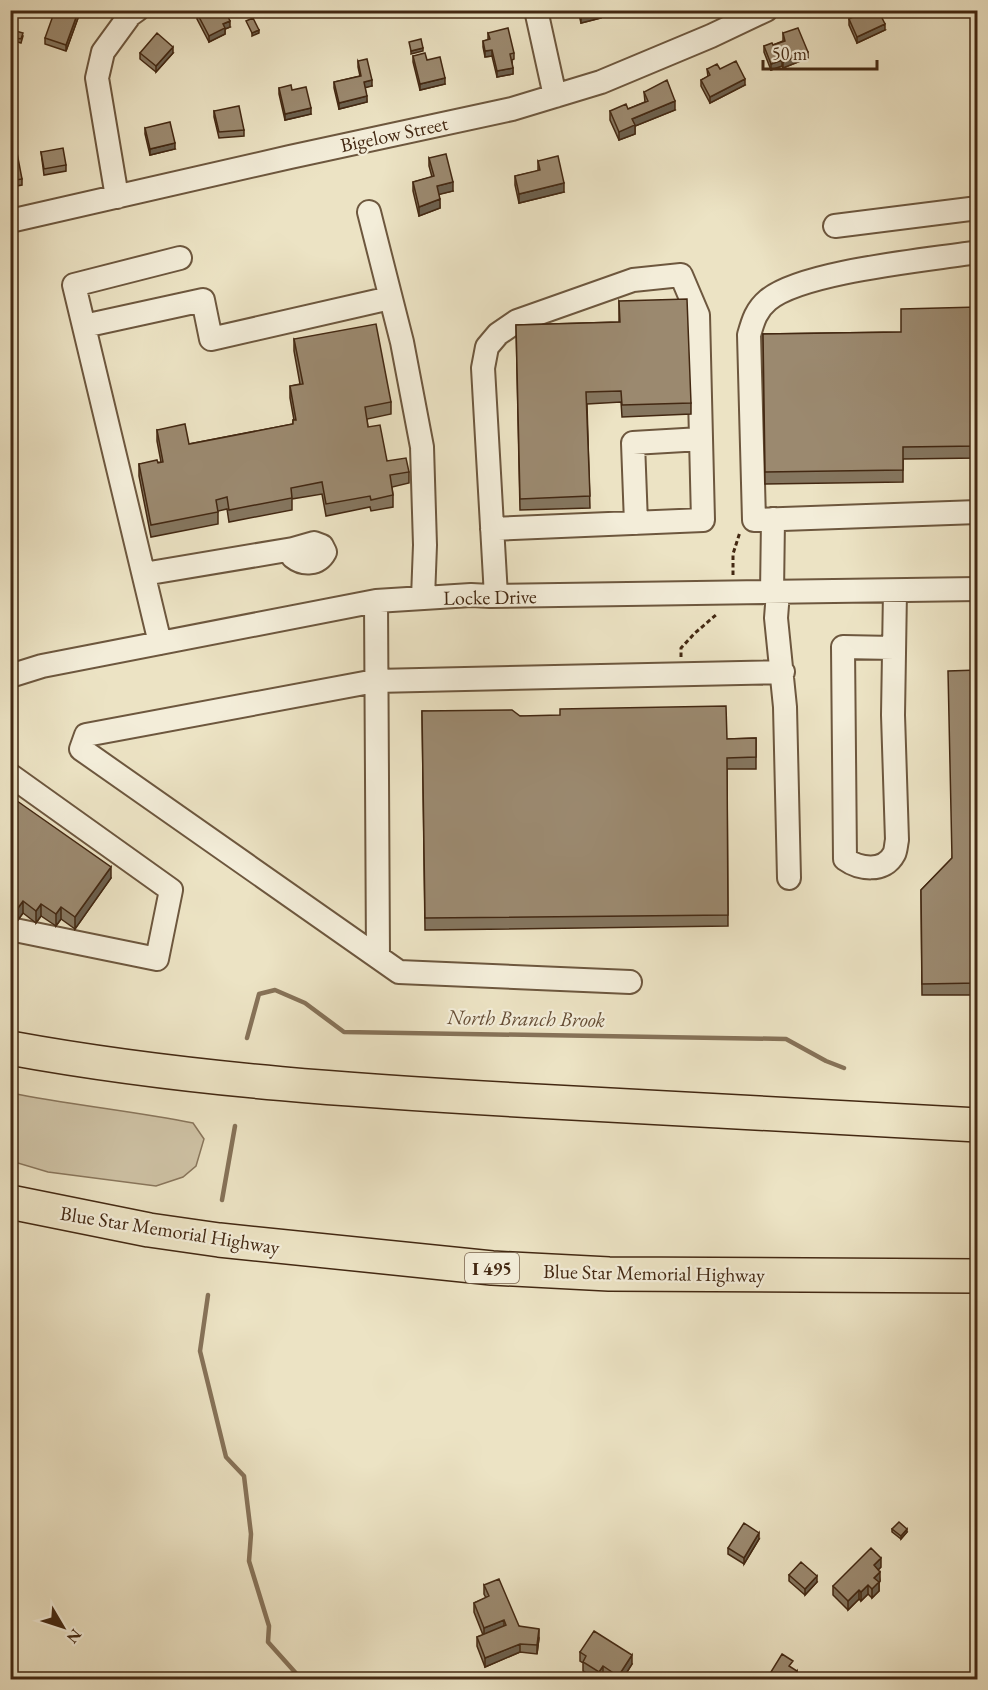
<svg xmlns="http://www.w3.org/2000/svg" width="988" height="1690" viewBox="0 0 988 1690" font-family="'EB Garamond',serif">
  <rect width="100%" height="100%" fill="#ece3c4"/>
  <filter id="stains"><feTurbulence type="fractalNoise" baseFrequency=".00333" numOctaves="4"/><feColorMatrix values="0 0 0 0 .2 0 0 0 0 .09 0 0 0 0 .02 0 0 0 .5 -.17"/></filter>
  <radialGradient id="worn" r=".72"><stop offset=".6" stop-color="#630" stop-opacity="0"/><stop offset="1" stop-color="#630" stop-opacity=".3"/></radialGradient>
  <path fill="#cfc3a6" stroke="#89765c" stroke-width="1.5" d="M11,1093c60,12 122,18 182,30l11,16 -8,27 -13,11 -27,9 -108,-14 -37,-11z"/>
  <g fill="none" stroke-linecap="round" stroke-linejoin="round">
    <path stroke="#867258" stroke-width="4.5" d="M247,1038l12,-44 16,-4 30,13 39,29 442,7 40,22 18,7
      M222,1200l13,-74
      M208,1295l-8,56 26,106 18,19 7,58 -2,27 20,65 -1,16 34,38"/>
    <g stroke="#6d573e" stroke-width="26">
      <path id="minor" d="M536,10l19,86
        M117,197l-20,-119 6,-26 27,-37 7,-5
        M369,212l33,130 20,105 3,98 -2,53
        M10,221l280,-64 222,-48 89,-27 110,-46 55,-26
        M835,226l143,-18
        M978,252c-49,8 -175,19 -210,48 -12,10 -15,21 -19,35l5,185 224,-8
        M84,326l119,-26 8,39 179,-41
        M636,523l-3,-80 68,-4
        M492,529l211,-9 -5,-205 -17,-40 -48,5 -116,41 -19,13 -11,13 -4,21 13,228
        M144,574l149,-25 21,-6 8,3 3,6c-7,13 -22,13 -32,5v-8
        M778,592l-2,26 9,89 4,171
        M772,593l1,-74
        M376,601l2,356
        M160,643l-86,-358 106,-27
        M894,648l-51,-1 2,212c14,10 39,14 49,-5 2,-4 2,-10 3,-14l-4,-125 2,-124
        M10,676l32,-10 334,-65 95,-6 19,1 488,-7
        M10,775l161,115 -14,69 -147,-30
        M630,982l-231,-10 -318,-223 5,-14 289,-54 408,-9"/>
    </g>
    <g stroke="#432812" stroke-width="36">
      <path id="highway" d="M10,1048c180,33 362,44 544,54 141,8 282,16 424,23
        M10,1202l139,28 70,10 273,28 117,6 369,2"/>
    </g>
    <path stroke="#432812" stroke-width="3" stroke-dasharray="4.5 3" stroke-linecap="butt" d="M733,575v-21l7,-22
      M681,657v-9l14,-15 22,-19"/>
    <use href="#minor" stroke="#f3edd9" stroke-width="22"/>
    <use href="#highway" stroke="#ece3c4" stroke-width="33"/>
  </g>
  <path fill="#85765f" stroke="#432812" stroke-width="1.5" d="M578,10h26v1l-3,1v6l-20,5z
    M197,13l33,14 -5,2v5l-16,8 -12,-23z
    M78,18l-12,33 -21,-7v-6z
    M849,19l36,11 -28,13 -8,-18z
    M488,33l26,20v6l-2,1 1,14 -16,3 -5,-21 -7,1 -2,-10v-6l5,-1z
    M783,33l25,25 -25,10 -1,-2 -11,4 -7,-18v-6l9,-1 10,-4z
    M23,36l-2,7 -10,-3v-3z
    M140,53h33l-17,19 -16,-13z
    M413,56l14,4 18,24 -25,6 -7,-28z
    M358,61l14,25 -7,1 2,15 -28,7 -5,-21v-6l26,-6 -2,-9z
    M707,69h13l25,16 -35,18 -9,-17v-6l7,-3z
    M279,88l13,2 19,24 -26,6 -6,-26z
    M644,92l31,18 -40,16v8l-16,6 -9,-20v-9l18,-2 17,-7z
    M214,111l30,19v6l-25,2 -5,-21z
    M145,128l30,21 -25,6 -5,-21z
    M41,152l25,13v6l-22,4z
    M10,155l12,24v6l-12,2z
    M429,158l24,33 -14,3 1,14 -21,8 -6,-25v-9l19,-5 -3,-11z
    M538,161l26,31 -45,11 -4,-18v-9l23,-5z
    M619,301l72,102v11l-69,3 -1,-15 -34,2 3,104 -70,2 -4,-185 103,-3z
    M978,307v151l-75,1v23l-138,2 -2,-150 138,-2z
    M294,339l97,63v12l-24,5 1,8 19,34 22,11v11l-17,4 1,8v12l-22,4 -1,-4 -44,9 -4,-22 -30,5v11l-63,12 -2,-13 -9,2v13l-67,13 -12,-61v-12l22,-2 -4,-21v-11l32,14 104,-20v-4h1l-4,-22v-12l10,-2 -6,-33z
    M978,670v325h-56l-1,-105 31,-32z
    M422,711l98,5 207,23 29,-1v31h-29l1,157 -303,4z
    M10,796l101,82 -36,51 -14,-10 -5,7 -15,-10 -5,7 -13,-10 -5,7 -8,-5z
    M892,1529l15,3 -6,7 -9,-7z
    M759,1539l-15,25 -16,-10v-6z
    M881,1567l-3,3 2,11 -1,2v8l-7,7 -4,-4 -7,7 -2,-2 -11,11 -15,-15v-9z
    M789,1575l28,7 -12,13 -16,-14z
    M484,1585l35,41 20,12 -2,16 -17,-2 -35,15 -8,-21v-9l6,-2 -9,-23v-9l12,-5 -2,-4z
    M580,1652l52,12 -9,14 2,2h-16l-6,-5 -3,5h-3l-14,-9v-8l-3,-2z"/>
  <path fill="#6c604e" stroke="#432812" stroke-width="1.5" d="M78,12v6l-12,33v-6z
    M601,12v6l-20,5v-6z
    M230,21v6l-5,2v5l-16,8v-6l14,-12z
    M885,24v6l-28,13v-6z
    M259,30v3l-7,3v-3z
    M173,47v6l-17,19v-6z
    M423,48v3l-12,3v-3z
    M492,50v6l-7,1v-6z
    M808,52v6l-25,10v-6z
    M782,60v6l-11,4v-6z
    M513,68v6l-16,3v-6z
    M445,78v6l-25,6v-6z
    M745,79v6l-35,18v-6z
    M372,80v6l-8,2v-6z
    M367,96v6l-28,7v-6z
    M675,101v9l-40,16v8l-16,6v-8l13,-13z
    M311,108v6l-26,6v-6z
    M175,143v6l-25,6v-6z
    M453,182v9l-16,4v-9z
    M564,183v9l-45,11v-9z
    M440,199v9l-21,8v-9z
    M111,867v11l-36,51v-12z
    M23,901v12l-5,7v-12z
    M41,904v12l-5,7v-12z
    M61,907v12l-5,7v-12z
    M907,1529v3l-6,7v-3z
    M759,1533v6l-15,25v-6z
    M881,1558v9l-7,7v-9z
    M880,1572v9l-1,2v8l-7,7v-9l2,-11z
    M817,1576v6l-12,13v-6z
    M868,1585v9l-7,7v-9z
    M859,1590v9l-11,11v-9z
    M504,1620v9l-20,8v-9z
    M539,1629v9l-2,16v-9z
    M520,1644v8l-35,15v-9z
    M632,1655v9l-10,16 -3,-5z
    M603,1666v9l-4,5v-8z
    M797,1671v9h-6z"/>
  <path fill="#9b896f" stroke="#432812" stroke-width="1.5" d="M55,10h19l4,2 -12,33 -21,-7z
    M201,10h24l5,11 -7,3 2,4 -16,8 -12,-23z
    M580,10h20l1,2 -20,5z
    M867,10h11l7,14 -28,13 -8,-18z
    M253,18l6,12 -7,3 -6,-12z
    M508,28l6,25 -4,1 3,14 -16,3 -5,-21 -7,1 -2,-10 7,-2 -2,-6z
    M798,28l10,24 -25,10 -1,-2 -11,4 -7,-18 8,-3 1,2 12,-4 -2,-8z
    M12,30l11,3 -2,6 -10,-2z
    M157,33l16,14 -17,19 -16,-13z
    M421,39l2,9 -12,3 -2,-9z
    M425,53l2,7 13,-3 5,21 -25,6 -7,-28z
    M367,59l5,21 -8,2 3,14 -28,7 -5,-21 27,-6 -3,-15z
    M736,61l9,18 -35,18 -9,-17 9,-5 -3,-6 10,-5 3,5z
    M667,80l8,21 -43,18 3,6 -16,7 -9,-21 16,-7 2,5 20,-8 -4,-9z
    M291,85l1,5 14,-3 5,21 -26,6 -6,-26z
    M239,106l5,24 -25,2 -5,-21z
    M170,122l5,21 -25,6 -5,-21z
    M63,148l3,17 -22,4 -3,-17z
    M17,153l5,26 -12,2v-26z
    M446,154l7,28 -16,4 3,13 -21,8 -6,-25 21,-6 -5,-18z
    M558,156l6,27 -45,11 -4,-18 25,-6 -2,-9z
    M687,299l4,104 -69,2 -1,-14 -35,1 4,104 -70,3 -4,-174 104,-3 -1,-21z
    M978,307v139l-75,1v23l-138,2 -2,-138 138,-2v-23z
    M376,324l15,78 -26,5 3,20 12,-2 7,36 19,-3 3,14 -19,3 3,20 -22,5 -1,-4 -44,8 -4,-22 -31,6 1,10 -63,12 -2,-13 -11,3 2,12 -67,13 -12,-61 18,-4 1,3 5,-1 -6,-32 28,-6 4,20 104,-20v-4h3l-6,-34 13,-2 -9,-45z
    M978,670v313l-56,1 -1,-94 31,-32 -4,-187z
    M726,706l1,33 29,-1v19l-29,1 1,157 -303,3 -3,-207 90,-1 8,6 40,-1v-6z
    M10,796l101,71 -36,50 -14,-10 -5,7 -15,-10 -5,7 -13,-10 -5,7 -8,-5z
    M899,1522l8,7 -6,7 -9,-7z
    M744,1523l15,10 -15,25 -16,-10z
    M871,1548l10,10 -7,7 6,7 -6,6 5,4 -7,7 -4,-4 -7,7 -2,-2 -11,11 -15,-15z
    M801,1562l16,14 -12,13 -16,-14z
    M499,1579l20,47 20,3 -2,16 -17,-1 -35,14 -8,-21 29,-12 -2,-5 -20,8 -10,-25 15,-7 -5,-11z
    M594,1631l38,24 -13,20 6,5h-9l-4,-3 3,-3 -12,-8 -4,6 -16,-10 3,-6 -6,-4z
    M782,1654l11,7 -4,5 8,5 -6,9h-25z"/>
  <g text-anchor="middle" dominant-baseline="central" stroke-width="4.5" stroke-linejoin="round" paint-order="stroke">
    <rect fill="#f3edd9" stroke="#78634e" stroke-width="1.5" x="465" y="1253" width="54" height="30" rx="4.5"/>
    <g font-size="18" font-weight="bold" fill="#432812">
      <text x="492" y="1268">I 495</text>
    </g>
    <g font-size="20" fill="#432812" stroke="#f3edd9">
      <text transform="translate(394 134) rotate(-12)">Bigelow Street</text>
      <text transform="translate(490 597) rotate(-1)">Locke Drive</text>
      <text transform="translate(170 1230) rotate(9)">Blue Star Memorial Highway</text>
      <text transform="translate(654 1273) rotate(1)">Blue Star Memorial Highway</text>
    </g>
    <g font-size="21" font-style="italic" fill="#654d35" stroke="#f3edd9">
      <text transform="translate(526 1018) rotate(1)">North Branch Brook</text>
    </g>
  </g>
  <rect width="988" height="1690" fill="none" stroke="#ece3c4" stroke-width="36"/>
  <rect x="12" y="12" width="964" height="1666" fill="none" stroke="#432812" stroke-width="3"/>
  <rect x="18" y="18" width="952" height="1654" fill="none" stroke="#432812" stroke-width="1.5"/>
  <g transform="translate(63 1627) rotate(129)" stroke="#f3edd9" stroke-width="4.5" paint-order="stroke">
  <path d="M0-4.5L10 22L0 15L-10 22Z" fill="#432812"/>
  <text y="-9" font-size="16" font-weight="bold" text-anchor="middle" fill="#432812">N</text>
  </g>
  <path d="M763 60v9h114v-9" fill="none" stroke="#432812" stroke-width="3"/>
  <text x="772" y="60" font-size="18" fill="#432812" stroke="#f3edd9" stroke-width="4.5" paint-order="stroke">50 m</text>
  <rect width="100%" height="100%" filter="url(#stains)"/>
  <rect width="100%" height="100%" fill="url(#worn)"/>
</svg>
